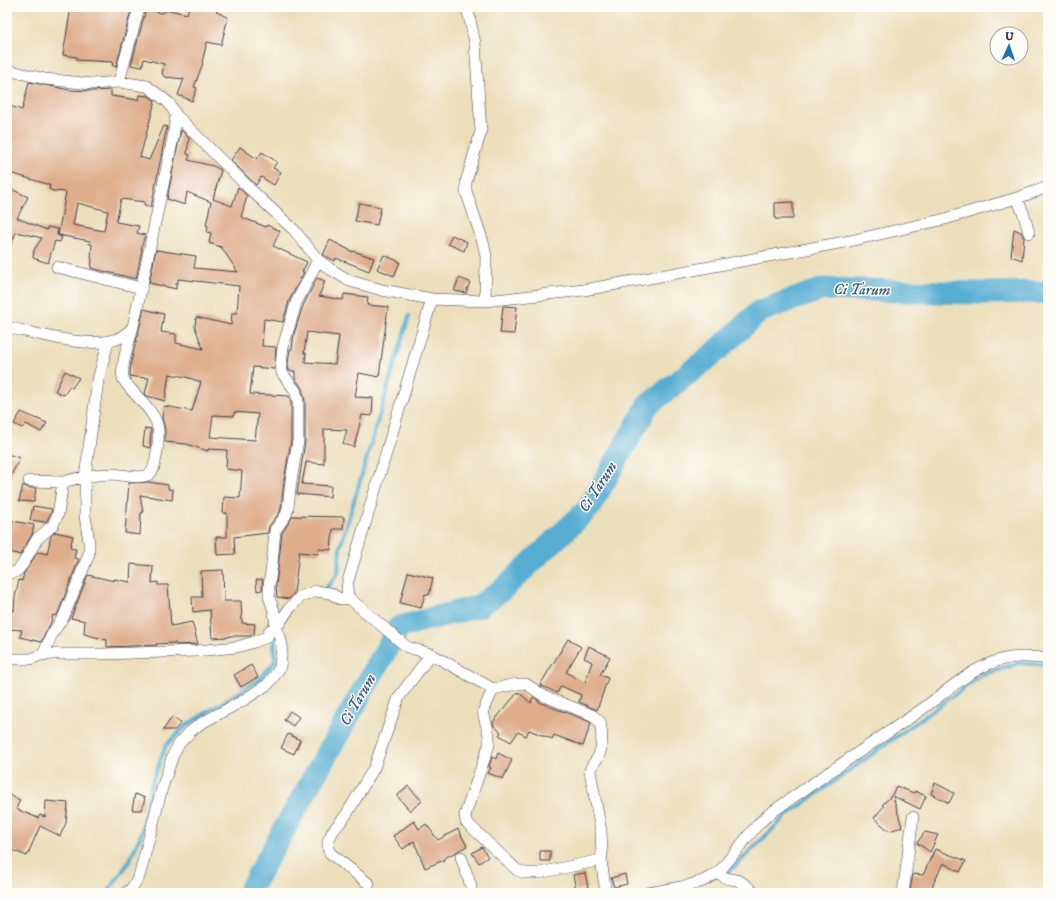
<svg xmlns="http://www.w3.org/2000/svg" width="1055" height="900" viewBox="0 0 1055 900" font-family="'IM FELL DW Pica',serif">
  <rect width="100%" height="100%" fill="#fdfcf7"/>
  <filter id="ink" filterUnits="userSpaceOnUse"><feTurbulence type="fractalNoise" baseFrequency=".025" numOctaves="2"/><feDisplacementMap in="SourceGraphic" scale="8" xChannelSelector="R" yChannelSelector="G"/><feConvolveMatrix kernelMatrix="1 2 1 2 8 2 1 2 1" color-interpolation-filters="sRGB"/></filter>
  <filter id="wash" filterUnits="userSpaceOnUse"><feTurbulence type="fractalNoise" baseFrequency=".012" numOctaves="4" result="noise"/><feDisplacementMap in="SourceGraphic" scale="16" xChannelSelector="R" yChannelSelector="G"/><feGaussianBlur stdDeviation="0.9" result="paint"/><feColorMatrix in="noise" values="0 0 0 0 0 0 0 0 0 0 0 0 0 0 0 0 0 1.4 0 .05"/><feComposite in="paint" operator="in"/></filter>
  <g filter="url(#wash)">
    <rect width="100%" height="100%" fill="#ebdeba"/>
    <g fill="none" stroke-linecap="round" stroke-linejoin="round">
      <path stroke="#56add3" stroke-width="4" d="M324,591l14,-18 2,-25 69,-232
        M723,874l8,-4 55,-54 196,-141 37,-12 29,2
        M107,893l22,-31 13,-30 9,-47 15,-40 22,-21 71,-44 16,-19 -1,-24 3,-3"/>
      <path stroke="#56add3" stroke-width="23" d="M248,893l151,-266 80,-21 24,-17 86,-81 59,-103 70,-55 42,-39 63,-22 154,4 66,-1 5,1"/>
    </g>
    <g id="blocks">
      <path fill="#dead8c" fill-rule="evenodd" d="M71,7h61l-16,60 -4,-2 1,-3 -36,-2v-3l-14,-2z
        M189,7h28l-1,4 12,7 -7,27 -14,-3 -5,20 1,1 -9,24 3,1 -5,13 -14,-6 6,-16 -19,-2 -3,-3 2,-10 -20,-5 -2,8 -11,-2 15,-56 15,4 8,-3 18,4z
        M29,82l41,8 23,1 18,-1v6l27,4 1,-5 10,1 6,5 -15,56 9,3 15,-34 3,1 -16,80 -7,-2 1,-3 -24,-3 -5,23 23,4 -2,7 8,2 -4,14h1l-6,30 -45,-11 1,-8 -1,-2 1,-14h-3l1,-3 -32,-6 8,-43 -13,-1 -4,-2 1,-4 -43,-13v-67l15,5zM77,203l31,8 -4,20 -31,-6z
        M181,130l8,8 -2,16 3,1 -2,5 25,6 8,4 -8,29 19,7 6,-19 9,9 -6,21 25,10 1,-2 13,6 -7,15 34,16 -5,10h2l-15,29 -6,21 -19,-3 -2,27 14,1 -1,22 -22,-2 -3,27 39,2 2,6v38l-7,40 -3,27 -1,5 -11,14 -1,7 -34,4 1,17 -18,1 -1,-18h11v-24h-4l1,-16 16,1 2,-27 -16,-2 1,-19 -19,-1v2l-22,-7 -21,-2v-13l-3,-11 2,-12 28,5 9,-29 -15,-5 -17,-3 -4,27 -18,-5 -2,-2 4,-16 -14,-1 -5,-1 1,-14 13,-53 20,5 -3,18 15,2v9l27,6 -8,-22 1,-10 35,8 1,-12h5l2,-27 -61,-7v4h-2v6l-27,-6 7,-33 40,6 -2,12 44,4 -17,-25 -12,-4 2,-10 -4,-1 1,-6 -2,-1 5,-23 -24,-10 -2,13 -18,-6zM234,412l24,2 -3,26 -45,-3 3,-22 21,1z
        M240,147l17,12 5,-7 15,10 -4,6 8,4 -7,13 -13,-8 -5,8 -25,-25z
        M7,187l21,10 -11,21 30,12v-3l11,2 -1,6 5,2 -2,5 -5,-1 -7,22 -15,-5 1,-8 8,-12 -26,-6 -8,20h-1z
        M793,202v17h-18v-16z
        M359,203l22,4 -4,18 -22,-4z
        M1014,229l7,3 3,6 -2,22 -11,-4z
        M452,235l15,7 -3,9 -16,-7z
        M330,240l23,12v-1l21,7 -5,13 -33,-13 -1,3 -12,-6z
        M384,255l16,7 -6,14 -17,-7z
        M317,278l8,3 -6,15 24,4 1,-6 24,3 -1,8 21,2 -9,70 -20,-4 -4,24 18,1 -1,18 -10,-1 -8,32 -11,-3 4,-14 -23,-1v35l-18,-2 -4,22 29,2 -1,11 -33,-3 8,-52v-41l-3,-13 -7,-10v-7h-6l-1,-7 2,-15h2l2,-15 9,-28zM307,332l32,4 -4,28 -30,-2 1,-9h-2z
        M459,278l11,4 -4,11 -12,-2z
        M503,306l14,1 -3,27 -14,-1z
        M65,371l14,7 -7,10 -2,-2 -6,9 -9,-4z
        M21,412l26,11 -6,9 -15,-8 -4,4 -8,-4z
        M145,428l6,1 -1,19 -7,-2z
        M7,454l13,4 -13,25z
        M148,482l20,3v4l5,1 -1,10 -32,-5 3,18h-2l-1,22 -15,-2 4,-50z
        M23,485l5,3h8l-2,14 -15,-1z
        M33,506l19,3 -5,12 -2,1 -15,-2z
        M293,516l51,1 -1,12h-10l-2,21 -12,-1 -1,5 -19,-2 -5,41 -5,6 -12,-2 -1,-11 6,-53z
        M7,520l27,5 -2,10 -12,20 -13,-4z
        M55,532l18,4 -3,12 6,1 -2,9 5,1 -21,54 -2,3 -3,-1 -2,7 -10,20 -21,-5 2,-7 -15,-1v-18h7l1,-14 4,-17 3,1 2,-8 14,-21 9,2 4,-18z
        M131,564l22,2 -1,17 6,-1v3h10l3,41 21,-4 6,22 -22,1 -1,-2 -19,1 1,1 -50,2v-7l-23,-6 1,-13 -14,-3 17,-43 26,6v-2l16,3z
        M223,570l1,31h17l1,22 13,1 -1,10 -5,2h-20v1l-17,1 -2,-28 -17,2 -1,-15h10l-1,-26z
        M408,572l25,6 -4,17 -4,-1 -4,14 -21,-5z
        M263,579l-1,11 -5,1 -1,-11z
        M568,639l13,8 -15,25 19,11 7,-21 -8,-4 5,-12 21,11 -10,18 8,3 -11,32 -18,-8 2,-7 -20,-9 -4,7 -17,-8z
        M251,665l7,12 -17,10 -7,-12z
        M518,692l13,11 2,-6 8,6 47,18 3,2 -8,23 -29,-11 -2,4 -23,-9 -3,6 -8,-4 -7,10 -12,-7 2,-3 -7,-6 -1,-4z
        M290,711l9,6 -6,9 -9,-6z
        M172,717l9,6 -6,7h-12z
        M288,734l12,6 -6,14 -13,-6z
        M498,753l14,7 -9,19 -15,-6 3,-5 -2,-1 3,-10 4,2z
        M935,783l19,10 -5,10 -18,-9z
        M408,786l14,15 -12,10 -13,-15z
        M896,786l18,7 1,-2 11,5 -6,13 -27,-13 9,31 -13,4 -15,-13 10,-12 -2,-1 10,-10z
        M7,794l13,6 -4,9 22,9 2,-3 5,2 1,-16 22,2 -2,20 -6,13 -20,-10 -13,30 -20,-8z
        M135,794l10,4 -3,12h-10z
        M414,821l5,8 7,-5 12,16 20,-11 9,17 -24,13 1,1 -19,8 -11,-27 -11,8 -10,-13z
        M925,832l13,3 -8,17 -13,-9z
        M482,847l6,10 -9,6 -7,-10z
        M935,849l31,12 -6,11 -17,-9 -14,30h-19l3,-19 10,1z
        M540,851h10v10h-10z
        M585,873l3,15 -12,2 -3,-15z
        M625,874l2,10 -13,3 -3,-9z"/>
    </g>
  </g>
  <g filter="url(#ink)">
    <use href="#blocks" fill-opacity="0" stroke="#403e4e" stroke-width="1"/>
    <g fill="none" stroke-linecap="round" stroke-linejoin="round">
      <g stroke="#403e4e" stroke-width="12">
        <path id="minor" d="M467,7l8,36 6,88 -15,51v9l17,51 3,14 -1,45
          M7,70l38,9 47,5 27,-2 28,4 22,17 7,12 74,74 44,41 24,30 12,9 20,12 32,9 50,9 53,2 99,-11 93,-17 173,-32 95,-22 72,-21 31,-11
          M119,82l20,-75
          M1017,198l7,17 5,18
          M57,267l84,21
          M432,299l-84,282 -1,9 2,8 58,49 24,7 62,35 -10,23 6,23v10l-24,70 1,7 51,48 8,3h14l62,-13 1,-4 -1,-25 -11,-60c1,-7 7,-10 9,-16 4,-9 3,-24 1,-33l-8,-7 -48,-19 -18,-12h-9l-24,5
          M7,327c28,6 75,20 102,14 9,-1 18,-7 24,-14l40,-189 3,-23
          M29,481l34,1
          M7,574l8,-2 3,-2 5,-6 14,-25 16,-14 5,-11 5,-32c17,-5 34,-8 51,-8 8,1 27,5 34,1 6,-3 7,-12 8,-18 6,-32 2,-39 -20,-62 -4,-5 -11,-11 -13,-17 -3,-10 7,-40 10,-51
          M43,655l9,-21 12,-18 25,-62v-12l-4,-26v-39l13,-97 10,-38
          M7,659h24l10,-4 13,-1h48l94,-3 41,-4 17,-5 13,-5 3,-7 6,-2 13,-19 11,-12 16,-6 14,2 10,6 9,-1
          M461,857l10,29v7
          M601,860l5,33
          M719,872c7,10 13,5 22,10 5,3 9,7 12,11
          M369,884l-39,-31 -2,-5v-7l5,-10 13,-16 28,-47 25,-71 32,-43
          M126,893l5,-4 8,-12 23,-89 11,-33 6,-11 12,-13 9,-7 44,-24 24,-16 7,-9 5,-8 2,-21 -2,-9 -4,-9 -2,-17 -5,-14v-11l3,-22 3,-34 11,-15 2,-7 3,-27 7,-40v-40l-3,-11 -13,-17 -1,-9 2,-17 13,-44 22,-43
          M648,893l39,-7 16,-5 16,-9 39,-48 10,-9c50,-36 102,-70 153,-105 24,-17 47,-40 76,-49 15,-5 35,-5 51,-2
          M903,893l10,-76"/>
      </g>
      <use href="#minor" stroke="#fff" stroke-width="11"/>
    </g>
  </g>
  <g text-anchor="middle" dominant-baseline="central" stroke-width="3" stroke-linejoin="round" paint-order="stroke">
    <g font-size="15" font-style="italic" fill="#375a78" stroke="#fdfcf7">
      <text transform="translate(862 290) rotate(1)">Ci Tarum</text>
      <text transform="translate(598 487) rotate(-57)">Ci Tarum</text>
      <text transform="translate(358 700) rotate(-60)">Ci Tarum</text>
    </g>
  </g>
  <rect width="1055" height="900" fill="none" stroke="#fdfcf7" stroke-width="24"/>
  <g transform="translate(1009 46) rotate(3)"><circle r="19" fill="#fdfcf7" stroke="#a5a5ac"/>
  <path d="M0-3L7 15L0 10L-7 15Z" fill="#1f6fb2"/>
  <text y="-6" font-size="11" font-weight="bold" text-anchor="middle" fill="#22223b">U</text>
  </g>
</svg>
